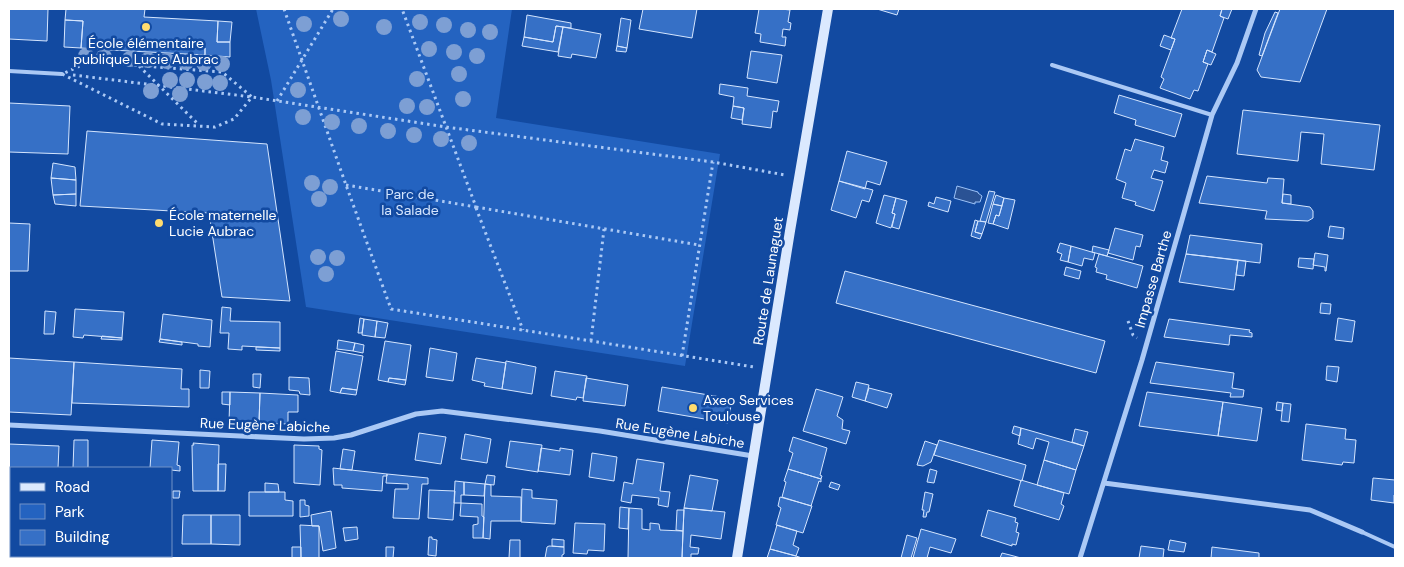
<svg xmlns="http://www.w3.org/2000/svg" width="1404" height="567" viewBox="0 0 1404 567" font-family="'DM Sans',sans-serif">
  <rect width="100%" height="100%" fill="#124aa1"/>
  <path fill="#2463c0" d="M256,9h256l-16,109 224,36 -35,212 -379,-59 -35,-227z"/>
  <path fill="#2a5294" stroke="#9dc3f8" d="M957,186l21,6v1l4,3 -2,6h-5v2l-21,-6z"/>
  <path fill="#3670c6" stroke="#d4e5fe" d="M9,9h39l-1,32 -38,-2z
    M66,9h79l-1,8 74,4 -1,21h13v15l-25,-2v-7l-93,-5 -1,7 -30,-2 2,-27 -18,-1z
    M643,9h54l-5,29 -53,-9z
    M759,9h22l9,1 -2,12 3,1 -1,7 -7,-1 -1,8h4l-1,9 -25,-4 1,-8 -6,-1z
    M877,9h22l-2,6z
    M1182,9h40l-2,7 4,2 -12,34 -5,-2 -4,12 5,2 -10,27 -4,-1 -4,9 -30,-11 4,-9 -3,-2 14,-38 -4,-1z
    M1222,9h10l-4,10 -8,-3z
    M1280,9h47l-27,73 -39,-5 -4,-7z
    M1275,12l3,1 -16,43 -3,-1 6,-22z
    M527,15l44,8v5l-15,-2 -3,16 -29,-5z
    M621,18l10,2 -4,28 -10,-2z
    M65,20l18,1 -2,27 -17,-1z
    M218,21l14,1 -2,20h-13z
    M556,26l7,1 -5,25 -36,-6 2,-9 29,5z
    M563,27l38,7 -5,24 -24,-4 -1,4 -13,-2z
    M1164,35l11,4 -4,11 -11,-4z
    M112,43l93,5v7l-94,-5z
    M617,46l10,2 -1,4 -10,-1z
    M1207,50l9,4 -5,11 -8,-3z
    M751,51l31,4 -5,28 -30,-5z
    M720,84l28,4 -1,8 32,5 -2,11 -4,-1 -2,17 -29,-4 2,-16 -11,-2 1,-9 -15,-3z
    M1119,95l63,19 -7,23 -40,-12 1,-5 -22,-7z
    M9,103l61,3 -2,48 -59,-2z
    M733,106l11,2 -2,12 -11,-2z
    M1243,110l137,15 -6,45 -53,-6 3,-30 -23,-2 -3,29 -61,-7z
    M87,131l180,13 23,157 -68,-4 -13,-84 -129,-7z
    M1135,139l29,8 -3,13 7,2 -3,11 -11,-3 -3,8 12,3 -9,30 -19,-6 1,-3 -14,-4 4,-15 -10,-4 9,-30 6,2z
    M847,151l40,11 -7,23 -13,-4 -2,8 -26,-8z
    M53,163l22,4 1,13 -25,-2z
    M1207,176l60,7 1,-5 16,1 -2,24 28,4 3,4v7l-5,3 -43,-2 2,-8 -68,-8z
    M51,178l25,2v14l-23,1z
    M839,181l34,9 -4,12 -7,-2 -6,18 -25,-8z
    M989,191l6,1 -9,30 -6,-1z
    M76,194v12l-21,-2 -2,-9z
    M1283,194l8,1v9l-9,-1z
    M884,195l12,3 -4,15 3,1 -4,14 -15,-5z
    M996,195l8,3 -2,8 -9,-2z
    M936,197l15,4 -3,11 -20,-6 1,-4 5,2z
    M896,198l11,3 -8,28 -7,-2 3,-13 -3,-1z
    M1004,198l11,2 -7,29 -15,-5 3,-9 3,1z
    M993,204l9,2 -3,10 -3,-1 -3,9 -5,-1z
    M975,220l3,1 -3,11 7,2 -2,5 -9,-3z
    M978,221l8,1 -4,12 -7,-2z
    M9,223l21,1 -2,47h-19z
    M1330,226l14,2 -1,11 -15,-2z
    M1115,228l28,7 -3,12 -4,-1 -3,14 -25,-7z
    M1190,235l72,9 -2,19 -74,-9z
    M1060,243l11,3 -3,16 -8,-2 2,-6 -5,-2z
    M1071,246l24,7 -2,7 -9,-2 -2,8 -14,-4z
    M1093,246l16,4 -2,6 -15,-4z
    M1315,253l13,2 -2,16h-1v-4l-12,-2z
    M1099,254l44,12 -6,22 -31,-9 1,-4 -11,-3 1,-4 -2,-1z
    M1186,254l52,6 -4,30 -55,-8z
    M1299,258l15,1 -1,10 -15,-2z
    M1238,260l8,1 -2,15 -8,-1z
    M1066,267l15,4 -2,8 -15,-4z
    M845,271l260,70 -9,32 -260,-70z
    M1321,303l10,1 -1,10 -10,-1z
    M222,307l9,1 -1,13 50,1v26l-38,-2v4l-14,-1 1,-16h-9z
    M75,309l49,3 -2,26 -38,-3 -1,3 -10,-1z
    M45,311l11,1 -2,22h-10z
    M163,314l49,6 -2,27 -12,-1v-2l-38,-5z
    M360,318l4,1 -2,14h-4z
    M1338,318l17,3 -3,21 -17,-2z
    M364,319l13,2 -2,16 -13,-2z
    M1169,319l81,11 -1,2 3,1v4l-22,-2 -1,10 -65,-8z
    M377,321l11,2 -3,15 -10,-1z
    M102,336l20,2v2l-21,-1z
    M160,339l22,3v3l-23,-3z
    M338,340l17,3 -2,8 -16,-2z
    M385,341l26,4 -5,35 -17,-2 -1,4 -10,-2z
    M355,343l9,2 -1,8 -10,-2z
    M256,347l24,1v3l-24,-1z
    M430,348l27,5 -4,28 -27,-4z
    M336,351l27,5 -6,34 -15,-2 -2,5 -10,-2z
    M9,358l65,4 -3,53 -62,-3z
    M476,358l30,5 -4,26 -18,-3 1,-3 -13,-3z
    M506,361l30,6 -4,27 -30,-5z
    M74,362l108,7 -1,20h8v18l-117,-4z
    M1156,362l78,11 -2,15 12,2 -1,7h-13l1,-4 -81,-10z
    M1327,366l12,1 -2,15 -11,-2z
    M200,370l10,1 -1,17h-9z
    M555,371l32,5 -4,22 -6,-1 -1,3 -25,-4z
    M253,374h8l-1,14 -7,-1z
    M289,377l20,1 1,17 -10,-1 -1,-3 -10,-1z
    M389,378l17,2 -1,5 -17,-3z
    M586,378l42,7 -3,21 -42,-5z
    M856,382l13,3 -4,16 -13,-4z
    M662,387l70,12 -4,24 -70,-12z
    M342,388l15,2 -1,5 -16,-2z
    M869,388l23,6 -5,14 -22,-7z
    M816,389l27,8 -6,19 6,4 -1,9 8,2 -4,13 -43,-13z
    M222,392h8v13l-8,-1z
    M230,392l30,1 -1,30 -30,-1z
    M1147,392l76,10 -5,34 -79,-10z
    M260,393l38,2v17h-10v12l-29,-1z
    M1223,402l39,6 -5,33 -39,-5z
    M1277,402l6,1 -1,8 -6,-1z
    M1283,403l8,1 -2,18 -8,-1z
    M1306,424l40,5 -1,10 11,1 -2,23 -11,-1 -1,3 -40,-5z
    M1014,426l7,2 -1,8 -8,-3z
    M1021,428l63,18 -8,24 -32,-10 5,-18 -13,-4 -3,11 -15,-5z
    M1075,429l13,3 -4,14 -12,-4z
    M419,433l27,4 -5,27 -26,-4z
    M465,434l26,5 -4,24 -26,-4z
    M793,437l34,11 -7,27 2,1 -1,3 -33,-10 5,-16 -4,-2z
    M74,440h14v27l-3,1h-12z
    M152,440l27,2 -2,23 3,1v5l-9,-1v-2h-21z
    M939,440l87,25 -4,16 -88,-26z
    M510,441l32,4 -4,27 -32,-5z
    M925,441l12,4 -6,17 -8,4 -6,-1z
    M193,443l26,2 -1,46h-25l-1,-46h2z
    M9,444l50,2 -1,22 -49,1z
    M294,445l25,1v3l3,1 -2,35 -26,-2z
    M541,448l19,3v-3l13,2 -3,25 -32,-4z
    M343,449l12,2 -3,19 -12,-1z
    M592,453l25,4 -3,24 -25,-4z
    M637,459l27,4 -4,28 10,1 -2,15 -10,-2 1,-7 -27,-3 -1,8 -10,-2 3,-19 9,2v-1z
    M1044,460l32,10 -7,24 -32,-9z
    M218,464h8l-1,27h-7z
    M333,468l54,6v2h-4l-1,15 -40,-3v-3h-8z
    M788,469l33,10v3l-2,-1 -8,25 -29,-9 4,-15 -2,-1z
    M930,469l7,2 -3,12 -7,-1z
    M387,474l41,4v6h-6l-3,35 -26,-1 2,-29h13v-5l-22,-1z
    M487,475l8,1 -1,9 -9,-1z
    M690,475l28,5 -6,31 -28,-3z
    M1373,478l22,2v15h-1v8l-23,-3z
    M1021,480l43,13 -3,11 3,2 -5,14 -45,-14z
    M455,481l9,1v13h-3v8h-7z
    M464,482l21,2 -1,12 -20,-1z
    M831,482l9,3 -2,5 -9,-3z
    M265,483l13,1 1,8h-14z
    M485,484l6,1v11l30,1v24h-30l-1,18 -7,-1z
    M522,489l10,1v8l25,2 -2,24 -34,-2z
    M429,490l26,1 -2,29 -25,-2z
    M173,491h7l-1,7h-6z
    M249,492h36v8l8,1v15h-44z
    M925,492l8,2 -4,18h-2l-1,5h-3l1,-7h-2z
    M780,497l32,9 -9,27 -27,-8 5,-17 -3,-2z
    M300,500h5v5l4,1v10l-9,1z
    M461,503l21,1v12l2,1 -1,21h-10v-13l5,-1v-7l-18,-1z
    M620,507l9,1 -1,21 -9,-1z
    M629,508l13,1v20l8,1v-7l9,1 1,6 23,1 -1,27h-54z
    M684,508l41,4 -4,27 -30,-4 -1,12 9,1 -1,6h-7v4h-9z
    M677,510h7l-1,21 -7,-1z
    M988,510l28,8 -1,4 3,1 -2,9 3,1 -3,12 -4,-1v2l-31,-10z
    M331,511l5,37 -13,3 -4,-25h-7l-1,-11z
    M183,515h28v29h-29z
    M211,515h29v30l-29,-1z
    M575,523l30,1 -1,27 -16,-1 -1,4 -14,-1z
    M300,525l19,1v32h-18z
    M777,525l20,6 -4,14 6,3 -3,8 -26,-7z
    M357,527l1,12 -13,2 -2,-13z
    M921,529l35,10 -5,14 -21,-6 -3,11h-14z
    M907,535l10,3 -6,20h-10z
    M429,537h3v2l5,1 -1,16 -8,-1z
    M552,539l12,1v7l-12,-1z
    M510,540h10v18h-11z
    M1170,540l16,3 -2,9 -16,-2z
    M549,546l15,1v7l-2,1v3h-17l2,-11z
    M1141,546l23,3 -1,9h-24z
    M292,547h9v11h-9z
    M386,547h8l-1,11h-7z
    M1212,547l47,6v5h-48z
    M770,549l26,7 6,2h-35z
    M1002,553l8,2 11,3h-21z
    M112,556h24v2h-24z"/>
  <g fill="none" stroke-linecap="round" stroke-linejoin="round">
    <path stroke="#abc9f5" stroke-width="3" stroke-dasharray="2.5 4" stroke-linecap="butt" d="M284,9l62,176 45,124 363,58
      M89,62l133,10 30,25 -18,22 -19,8 -53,-3 -100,-50z
      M139,66l60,59
      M73,75l179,22 194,30 267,35 72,13
      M277,101l56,-92
      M346,185l130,22 -74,-198
      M476,207l223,38
      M476,208l47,122
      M1128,321l5,14 4,3
      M591,341l13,-112
      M682,356l31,-194"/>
    <path stroke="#abc9f5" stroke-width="4" d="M1052,65l160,50
      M9,71l53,3
      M1362,532l33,15"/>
    <path stroke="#abc9f5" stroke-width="5" d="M9,425l295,14 30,-1 17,-3 65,-21 26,-3 158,20 153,25
      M1104,483l206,27 52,22
      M1080,558l62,-198 70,-245 25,-52 19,-54"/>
    <path stroke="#dbe9fe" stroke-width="10" d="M737,558l53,-327 38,-222"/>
  </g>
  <g fill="#7d9fd4">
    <circle cx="341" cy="19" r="8"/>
    <circle cx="420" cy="22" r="8"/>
    <circle cx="304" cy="24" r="8"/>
    <circle cx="444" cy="25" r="8"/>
    <circle cx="384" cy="27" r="8"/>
    <circle cx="468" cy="30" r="8"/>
    <circle cx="490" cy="32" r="8"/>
    <circle cx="429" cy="49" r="8"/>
    <circle cx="454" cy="52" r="8"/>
    <circle cx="86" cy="56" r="8"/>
    <circle cx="477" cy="56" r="8"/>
    <circle cx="104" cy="57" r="8"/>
    <circle cx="130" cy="59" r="8"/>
    <circle cx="148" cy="60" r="8"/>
    <circle cx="167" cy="61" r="8"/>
    <circle cx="186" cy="62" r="8"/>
    <circle cx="204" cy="63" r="8"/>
    <circle cx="222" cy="64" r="8"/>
    <circle cx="459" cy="74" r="8"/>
    <circle cx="417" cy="79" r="8"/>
    <circle cx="170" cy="80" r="8"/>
    <circle cx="187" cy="80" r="8"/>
    <circle cx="205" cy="82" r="8"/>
    <circle cx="220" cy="83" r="8"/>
    <circle cx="298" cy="90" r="8"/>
    <circle cx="151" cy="91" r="8"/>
    <circle cx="180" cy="94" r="8"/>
    <circle cx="463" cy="99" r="8"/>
    <circle cx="407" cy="106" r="8"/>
    <circle cx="427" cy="107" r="8"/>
    <circle cx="303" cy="117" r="8"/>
    <circle cx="332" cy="122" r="8"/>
    <circle cx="359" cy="126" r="8"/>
    <circle cx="388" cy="131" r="8"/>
    <circle cx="414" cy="135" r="8"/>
    <circle cx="441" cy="139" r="8"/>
    <circle cx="469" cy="143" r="8"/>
    <circle cx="312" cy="183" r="8"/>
    <circle cx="330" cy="187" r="8"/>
    <circle cx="319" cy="199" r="8"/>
    <circle cx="318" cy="257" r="8"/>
    <circle cx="337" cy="258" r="8"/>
    <circle cx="326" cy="274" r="8"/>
  </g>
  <g fill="#ffdc6f" stroke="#124aa1" stroke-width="2">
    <circle cx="146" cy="27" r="5"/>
    <circle cx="159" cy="223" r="5"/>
    <circle cx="693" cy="408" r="5"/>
  </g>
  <g text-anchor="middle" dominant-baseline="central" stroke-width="5" stroke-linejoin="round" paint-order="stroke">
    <g font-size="14" fill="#fff" stroke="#124aa1" text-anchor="start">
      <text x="146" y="43" text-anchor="middle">École élémentaire<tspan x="146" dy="16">publique Lucie Aubrac</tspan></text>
      <text x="169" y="215">École maternelle<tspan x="169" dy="16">Lucie Aubrac</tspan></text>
      <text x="703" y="400">Axeo Services<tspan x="703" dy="16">Toulouse</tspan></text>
    </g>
    <g font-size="14" fill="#d4e5fe" stroke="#124aa1">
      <text x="410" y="194">Parc de<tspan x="410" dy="16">la Salade</tspan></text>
    </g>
    <g font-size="14" fill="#fff" stroke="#124aa1">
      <text transform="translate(1153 279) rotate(-74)">Impasse Barthe</text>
      <text transform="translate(768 281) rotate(-81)">Route de Launaguet</text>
      <text transform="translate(265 425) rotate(2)">Rue Eugène Labiche</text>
      <text transform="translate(680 433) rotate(9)">Rue Eugène Labiche</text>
    </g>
  </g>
  <rect width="1404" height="567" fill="none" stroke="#ffffff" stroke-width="20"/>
  <rect x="10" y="467" width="162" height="90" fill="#124aa1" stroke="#7192c7"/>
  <rect x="20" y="483" width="25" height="8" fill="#dbe9fe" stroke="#7192c7"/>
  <text x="55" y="492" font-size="15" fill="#ffffff">Road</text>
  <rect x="20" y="504" width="25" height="15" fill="#2463c0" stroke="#7192c7"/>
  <text x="55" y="517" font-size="15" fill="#ffffff">Park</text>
  <rect x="20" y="530" width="25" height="15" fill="#3670c6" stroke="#7192c7"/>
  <text x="55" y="542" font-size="15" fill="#ffffff">Building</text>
</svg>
